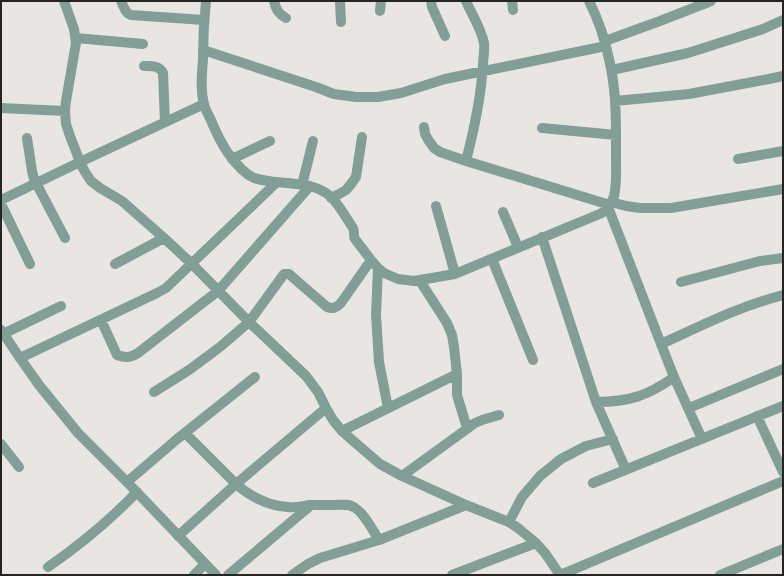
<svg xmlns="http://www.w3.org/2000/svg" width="784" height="576" viewBox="0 0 784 576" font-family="Arial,sans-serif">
  <rect width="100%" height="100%" fill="#e9e5e3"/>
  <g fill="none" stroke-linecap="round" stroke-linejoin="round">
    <path stroke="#829f97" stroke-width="10" d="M64,1l10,28 2,14 -10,58 -1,10 1,13 4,12 10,26 5,10 6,9 9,7 22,13 42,37 28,26 57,58 57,54 12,16 8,16 7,12 9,11 9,8 29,25 22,12 64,29 43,17 9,6 18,15 9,10 15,22 223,-94
      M121,1c3,6 4,12 10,14l73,5
      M206,1c-2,19 -3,38 -3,58 -1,15 -3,30 1,45 1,5 4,10 6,14 5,12 10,24 18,35 7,10 15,20 26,25 24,8 56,1 76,18 8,7 17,23 23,32 2,4 0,8 2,11l16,21 7,8 6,5 14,6 16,2 41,-7 147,-61c5,-5 10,-10 12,-17 3,-12 2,-25 2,-37 0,-33 1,-67 -7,-100 -4,-20 -11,-40 -20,-58
      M274,1c2,9 5,13 12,17
      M340,1l1,21
      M431,1l1,6 13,29
      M512,1l1,9
      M380,11l1,-10
      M76,38l67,6
      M605,41l55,-20 51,-20
      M203,50l113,37 18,7 22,3h22l23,-4 44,-14 161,-33
      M144,66c7,0 15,-1 19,7l2,49
      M612,70l76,-17 75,-24 20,-9
      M615,101l74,-7 80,-15 14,-3
      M1,108l64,3
      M424,127l1,7 4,7 5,7 6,4 26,9 144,44
      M542,128l74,7
      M27,138l5,33 2,8 31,59
      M232,159l38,-18
      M738,159l45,-8
      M466,161c8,-31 15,-63 17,-96 0,-7 2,-15 1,-22 -3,-15 -12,-28 -18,-42
      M302,185l11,-44
      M331,198l8,-4 7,-4 5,-6 5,-7 6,-40
      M1,200l79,-38 124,-58
      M611,202l15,4 14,2h31l112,-19
      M1,204l29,60
      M436,206l19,68
      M608,207l53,137 13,33 28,62
      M503,212l15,35
      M542,237l54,165 30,68
      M492,259l41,101
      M115,264l49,-26
      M378,268l-2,47 3,47 9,46
      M420,281l27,42 5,12 2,12 3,27v21l10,33
      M681,282l79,-21 23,-3
      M101,320l16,35c9,3 13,3 21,-2l80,-62 92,-105
      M3,334l58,-28
      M661,344c40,-18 79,-38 122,-49
      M20,358l137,-65 9,-5 111,-106
      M154,392l35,-22 31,-23 29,-25 35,-48h5l38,33c6,2 9,1 14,-4l30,-43
      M596,402c32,0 52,-6 78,-25
      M689,408l94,-39
      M757,416l26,56
      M342,431l115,-57
      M185,433l51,51c15,13 32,22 52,23 8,1 15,-1 22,-2 7,0 14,0 21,0 8,0 18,-2 24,3 9,5 18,23 24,32
      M1,444l18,23
      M402,476l73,-53 7,-3 17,-5
      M127,482l49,-42 79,-63
      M593,483l190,-77
      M509,522l13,-25 18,-21 21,-17 25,-13 27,-7
      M178,536l58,-52 90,-76
      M48,567c32,-22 62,-47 89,-75
      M194,575l11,-11
      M228,575l82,-69
      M292,575l16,-11 12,-6 59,-18 87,-35
      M452,575l84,-32
      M720,575l63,-26"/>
    <path stroke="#829f97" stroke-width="10" d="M1,330l19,28 19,27 39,48 49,49 89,93"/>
  </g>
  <rect width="784" height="576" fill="none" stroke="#262524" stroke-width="4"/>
</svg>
